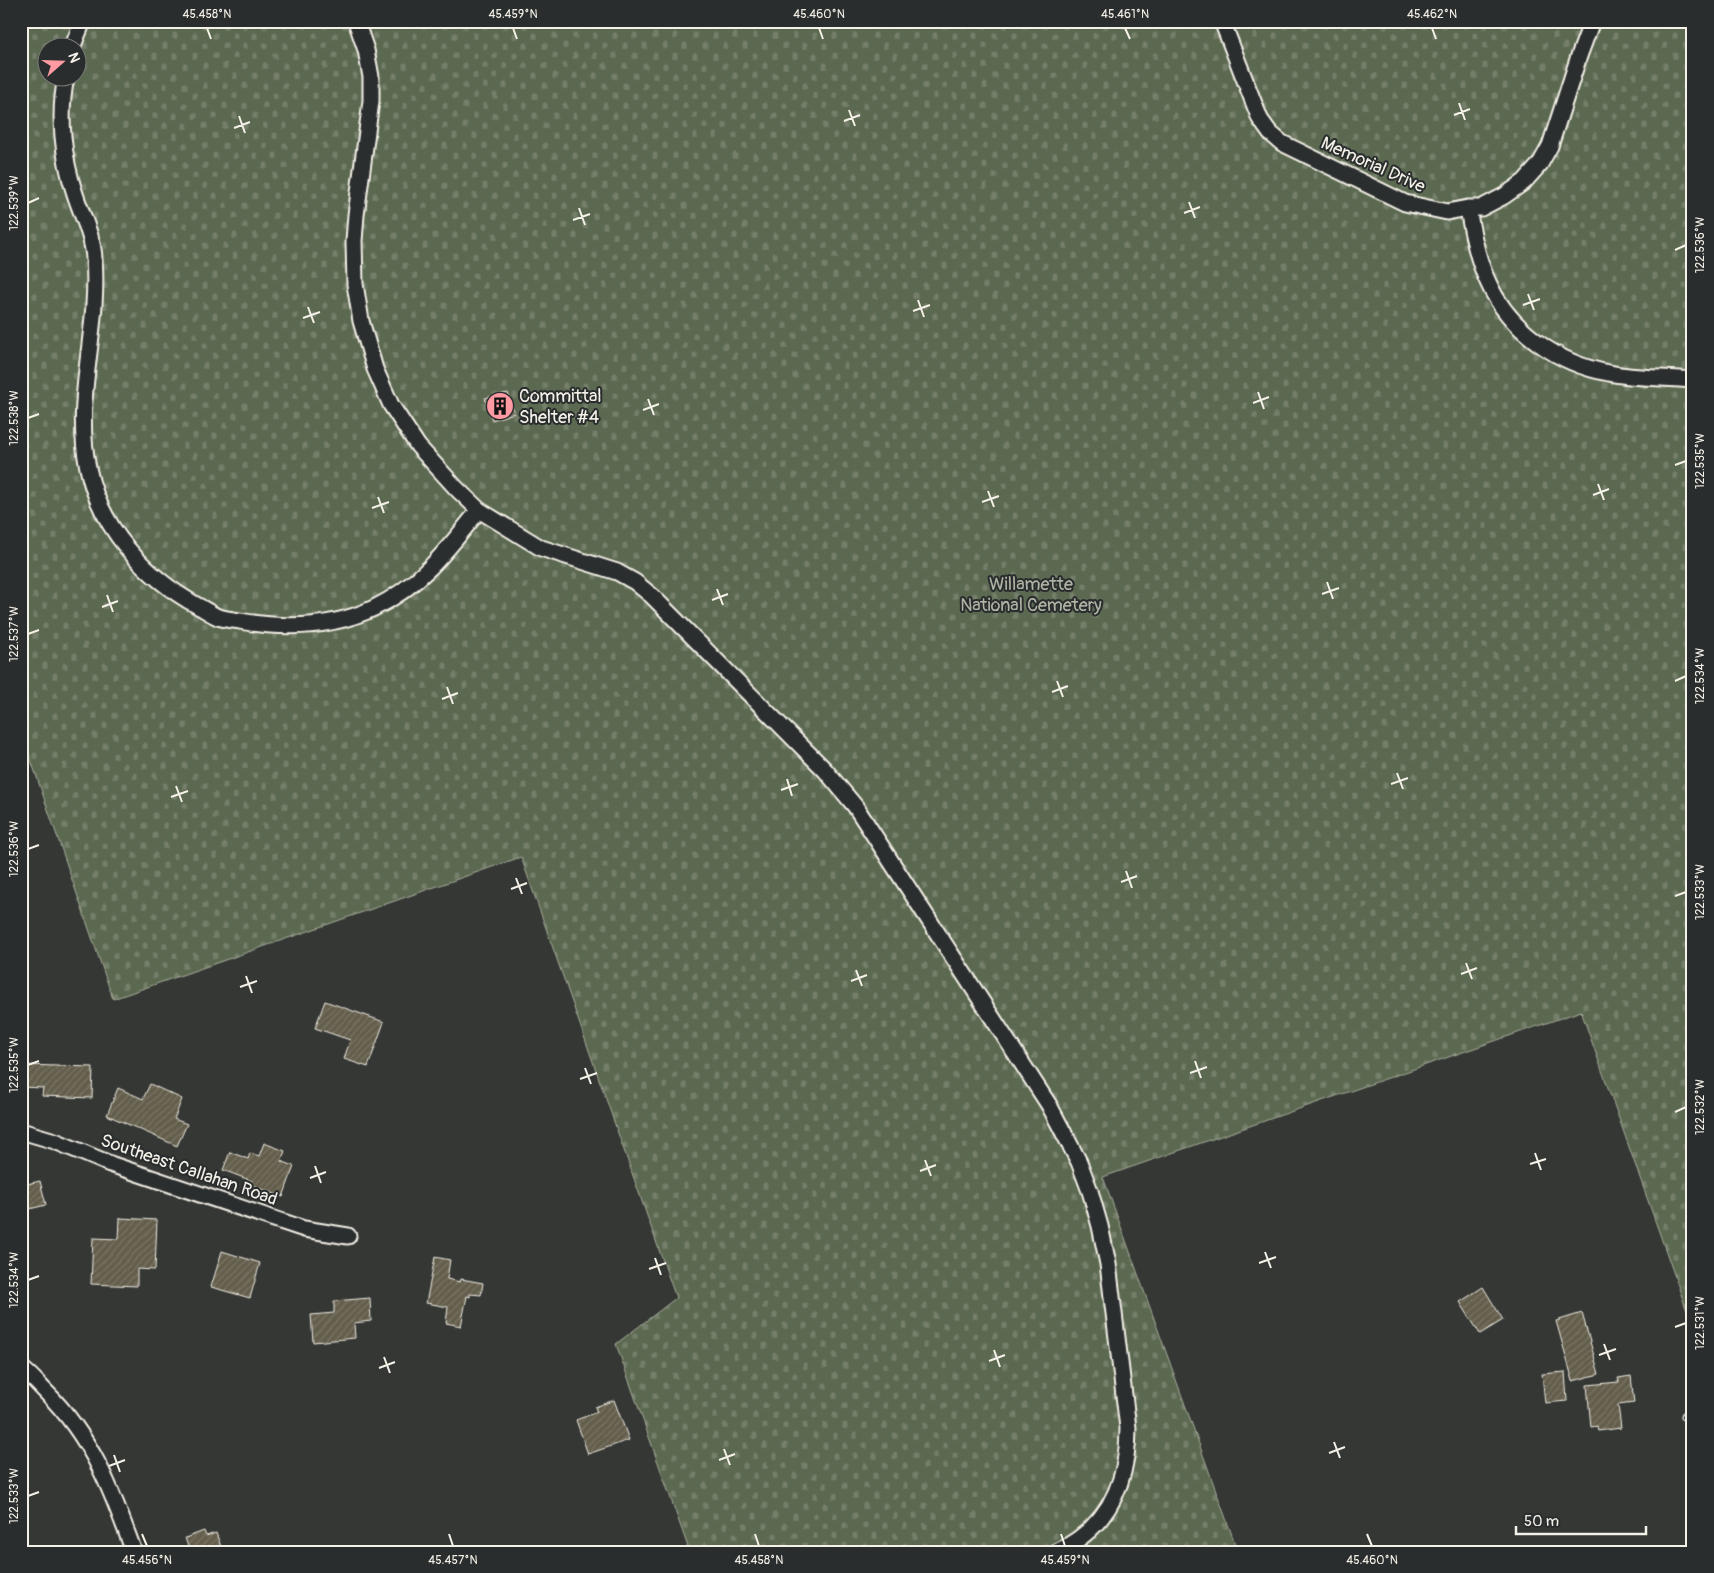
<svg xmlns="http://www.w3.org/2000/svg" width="1714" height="1573" viewBox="0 0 1714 1573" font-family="Pangolin,sans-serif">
  <defs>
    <pattern id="cemetery-stones" width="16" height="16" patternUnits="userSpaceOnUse" patternTransform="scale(1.25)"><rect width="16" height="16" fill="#5c6951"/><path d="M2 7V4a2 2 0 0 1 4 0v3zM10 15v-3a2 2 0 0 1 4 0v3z" fill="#747f6a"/></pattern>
    <pattern id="building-hatch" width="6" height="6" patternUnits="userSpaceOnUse" patternTransform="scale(1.25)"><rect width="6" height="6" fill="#635d4c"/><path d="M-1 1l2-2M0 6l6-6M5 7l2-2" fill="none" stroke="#7a7566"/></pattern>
  </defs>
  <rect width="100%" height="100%" fill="#353734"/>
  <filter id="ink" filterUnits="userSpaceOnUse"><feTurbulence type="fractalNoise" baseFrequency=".02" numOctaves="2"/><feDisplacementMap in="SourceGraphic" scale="10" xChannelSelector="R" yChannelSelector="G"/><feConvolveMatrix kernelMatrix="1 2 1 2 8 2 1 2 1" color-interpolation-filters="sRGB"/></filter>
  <g filter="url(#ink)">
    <path fill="url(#cemetery-stones)" stroke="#a8ad9c" fill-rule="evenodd" d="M21,21h1672v1307l-112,-317 -478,166 135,375h-563l13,-5 -72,-203 60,-46 -155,-441 -408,142 -92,-268zM48,48h30v30h-30z"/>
    <path fill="url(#building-hatch)" stroke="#f4f1e8" d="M508,393l6,20 -22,7 -7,-22z
      M325,1001l59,21 -16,45 -24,-8 6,-19 -35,-12z
      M21,1065l72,2 -1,31 -50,-2 1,-8 -22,-1z
      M150,1084l32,15 -8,20 13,5 -10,22 -70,-31 11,-27 25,11z
      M264,1143l21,8 -4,10 13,5 -11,31 -32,-12 1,-4 -29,-11 7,-18 18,7 2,-6 9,3z
      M25,1178l2,6 13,-3 6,24 -25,6v-32z
      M120,1218l37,2 -2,50 -18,-1v17l-46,-2 2,-46 26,1z
      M222,1251l38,12 -10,35 -39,-11z
      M435,1257l15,3 -3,19 13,3 1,-3 22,4 -2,12 -11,-1v3l-3,-1 -6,30 -15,-3 2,-16 -22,-4z
      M1483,1287l20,33 -23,14 -20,-32z
      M370,1298l1,23 -17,2 1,15 -42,4 -2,-27 23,-2v-12z
      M1582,1313l17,61 -26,7 -17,-60z
      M1565,1372l2,29 -22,2 -3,-29z
      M1631,1376l3,27 -16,2 3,23 -23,3 -1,-5 -6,1 -4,-42 32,-3 -1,-4z
      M614,1400l15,40 -41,14 -12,-34 21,-8 -2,-5z
      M204,1531l2,5 10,-3 7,19h-33l-5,-14z"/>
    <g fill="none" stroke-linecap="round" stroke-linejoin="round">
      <g stroke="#f4f1e8" stroke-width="11">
        <path id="service" d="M1686,1416l7,6"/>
      </g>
      <g stroke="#f4f1e8" stroke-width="19">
        <path id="minor" d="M356,21l10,29 5,27v24l-15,114 -2,26 1,43 6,37 14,48 16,36 27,41 38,42 23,22 62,38 76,24 18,10 17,14 173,174 30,36 194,299 30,57 11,29 10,35 8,38 20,164c0,55 -20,100 -72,124
          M1222,21l38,98 10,14 12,10 123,60 42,9 21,-4h13l23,-12 20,-14 16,-18 10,-18 29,-90 13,-35
          M72,48l11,-27
          M66,78c-8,37 -3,80 9,116 7,22 18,42 19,65 6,70 -21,140 -6,209 12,60 57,109 110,138 6,3 13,8 20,11 7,2 15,3 22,4 45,8 92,7 134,-13 46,-22 74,-59 105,-98
          M1468,208c4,25 9,51 20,74 21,48 70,82 121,91 27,6 56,4 84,7
          M21,1131l34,10 55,23 194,65 44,7
          M21,1368c10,7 17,16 25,24 47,47 66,99 88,160"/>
      </g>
      <use href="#service" stroke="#2a2d2e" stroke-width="8"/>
      <use href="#minor" stroke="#2a2d2e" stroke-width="15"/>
    </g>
  </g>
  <path fill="none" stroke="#f4f1e8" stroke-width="2" d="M207,28l4,11M513,28l4,11M819,28l4,11M1125,28l5,11M1432,28l4,11M1459,103l6,17M849,110l6,16M1454,115l16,-6M239,116l6,17M844,121l16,-6M234,128l16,-6M1189,202l6,16M28,203l11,-5M579,208l6,17M1184,213l16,-6M573,220l17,-6M1675,250l11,-5M1528,294l6,16M918,300l6,17M1523,305l17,-6M308,307l6,16M913,311l17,-6M303,318l17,-6M1258,392l6,17M648,399l6,16M1253,403l16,-6M643,410l16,-6M28,418l11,-4M1675,465l11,-4M1598,484l6,16M988,491l6,16M1593,495l16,-6M378,497l6,16M982,502l17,-6M372,508l17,-6M1327,582l6,17M717,589l6,16M1322,594l17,-6M107,595l6,17M712,600l16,-6M102,607l16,-6M28,634l11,-4M1057,681l6,16M1675,681l11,-5M447,687l6,17M1052,692l16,-6M442,699l16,-6M1397,773l6,16M787,779l5,17M1391,784l17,-6M176,786l6,16M781,790l17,-6M171,797l17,-6M28,849l11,-4M1126,871l6,17M516,878l6,16M1121,882l16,-6M511,889l16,-6M1675,896l11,-4M1466,963l6,16M856,970l6,16M1461,974l16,-6M246,976l6,17M851,981l16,-6M240,987l17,-6M1195,1061l6,17M28,1065l11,-4M585,1068l6,16M1190,1073l17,-6M580,1079l17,-6M1675,1112l11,-5M1535,1153l6,17M925,1160l6,16M1530,1164l16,-5M315,1166l6,17M920,1171l16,-6M310,1178l16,-6M1265,1252l6,16M655,1258l6,17M1259,1263l17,-6M649,1269l17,-6M28,1280l11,-4M1675,1327l11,-4M1604,1344l6,16M994,1350l6,17M1599,1355l17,-6M384,1357l6,16M989,1361l16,-6M379,1368l16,-6M1334,1442l6,16M724,1449l6,16M1329,1453l16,-6M114,1455l6,17M719,1460l16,-6M109,1466l16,-6M28,1496l11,-4M142,1534l5,12M449,1534l4,12M755,1534l4,12M1061,1534l4,12M1367,1534l5,12"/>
  <defs>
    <g id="building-disc" transform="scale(1.4375)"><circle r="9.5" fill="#ff9aa2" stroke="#2a2d2e"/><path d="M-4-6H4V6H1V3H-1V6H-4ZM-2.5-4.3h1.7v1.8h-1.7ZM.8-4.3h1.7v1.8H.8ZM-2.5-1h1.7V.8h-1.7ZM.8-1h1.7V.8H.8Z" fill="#111"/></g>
  </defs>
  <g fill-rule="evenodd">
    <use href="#building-disc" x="500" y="406"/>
  </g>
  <g text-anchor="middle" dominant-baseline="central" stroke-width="4" stroke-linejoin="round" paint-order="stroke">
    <g font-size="18" fill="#f4f1e8" stroke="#2a2d2e">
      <text transform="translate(1373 165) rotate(24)">Memorial Drive</text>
      <text transform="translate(189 1170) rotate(19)">Southeast Callahan Road</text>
    </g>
    <g font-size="18" fill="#f4f1e8" stroke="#2a2d2e" text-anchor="start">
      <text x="519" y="396">Committal<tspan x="519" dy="21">Shelter #4</tspan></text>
    </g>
    <g font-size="18" fill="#b0b4a4" stroke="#2a2d2e">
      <text x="1031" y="584">Willamette<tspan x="1031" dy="21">National Cemetery</tspan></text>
    </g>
  </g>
  <rect width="1714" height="1573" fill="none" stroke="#2a2d2e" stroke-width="55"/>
  <g transform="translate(62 62) rotate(70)"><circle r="24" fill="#2a2d2e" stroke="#7b7b78"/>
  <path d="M0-4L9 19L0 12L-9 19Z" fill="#ff9aa2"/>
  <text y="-8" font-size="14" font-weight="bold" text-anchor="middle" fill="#f4f1e8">N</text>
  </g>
  <path d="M1516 1526v8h130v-8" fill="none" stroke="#f4f1e8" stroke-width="2.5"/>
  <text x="1524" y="1526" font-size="15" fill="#f4f1e8" stroke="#2a2d2e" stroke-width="4" paint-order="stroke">50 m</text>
  <rect x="28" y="28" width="1658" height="1518" fill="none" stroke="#f4f1e8" stroke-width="2"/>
  <g font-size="12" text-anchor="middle" fill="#f4f1e8">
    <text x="207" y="18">45.458°N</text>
    <text x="513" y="18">45.459°N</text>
    <text x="819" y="18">45.460°N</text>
    <text x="1125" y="18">45.461°N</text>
    <text x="1432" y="18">45.462°N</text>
    <text transform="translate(14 203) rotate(-90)" y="4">122.539°W</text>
    <text transform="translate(1700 245) rotate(-90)" y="4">122.536°W</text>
    <text transform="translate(14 418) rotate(-90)" y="4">122.538°W</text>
    <text transform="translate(1700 461) rotate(-90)" y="4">122.535°W</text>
    <text transform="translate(14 634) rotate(-90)" y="4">122.537°W</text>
    <text transform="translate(1700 676) rotate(-90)" y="4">122.534°W</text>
    <text transform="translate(14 849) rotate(-90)" y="4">122.536°W</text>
    <text transform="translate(1700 892) rotate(-90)" y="4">122.533°W</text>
    <text transform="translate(14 1065) rotate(-90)" y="4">122.535°W</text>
    <text transform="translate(1700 1107) rotate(-90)" y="4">122.532°W</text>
    <text transform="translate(14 1280) rotate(-90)" y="4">122.534°W</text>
    <text transform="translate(1700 1323) rotate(-90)" y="4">122.531°W</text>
    <text transform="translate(14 1496) rotate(-90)" y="4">122.533°W</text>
    <text x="147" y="1564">45.456°N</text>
    <text x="453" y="1564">45.457°N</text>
    <text x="759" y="1564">45.458°N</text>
    <text x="1065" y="1564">45.459°N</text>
    <text x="1372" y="1564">45.460°N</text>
  </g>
</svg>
